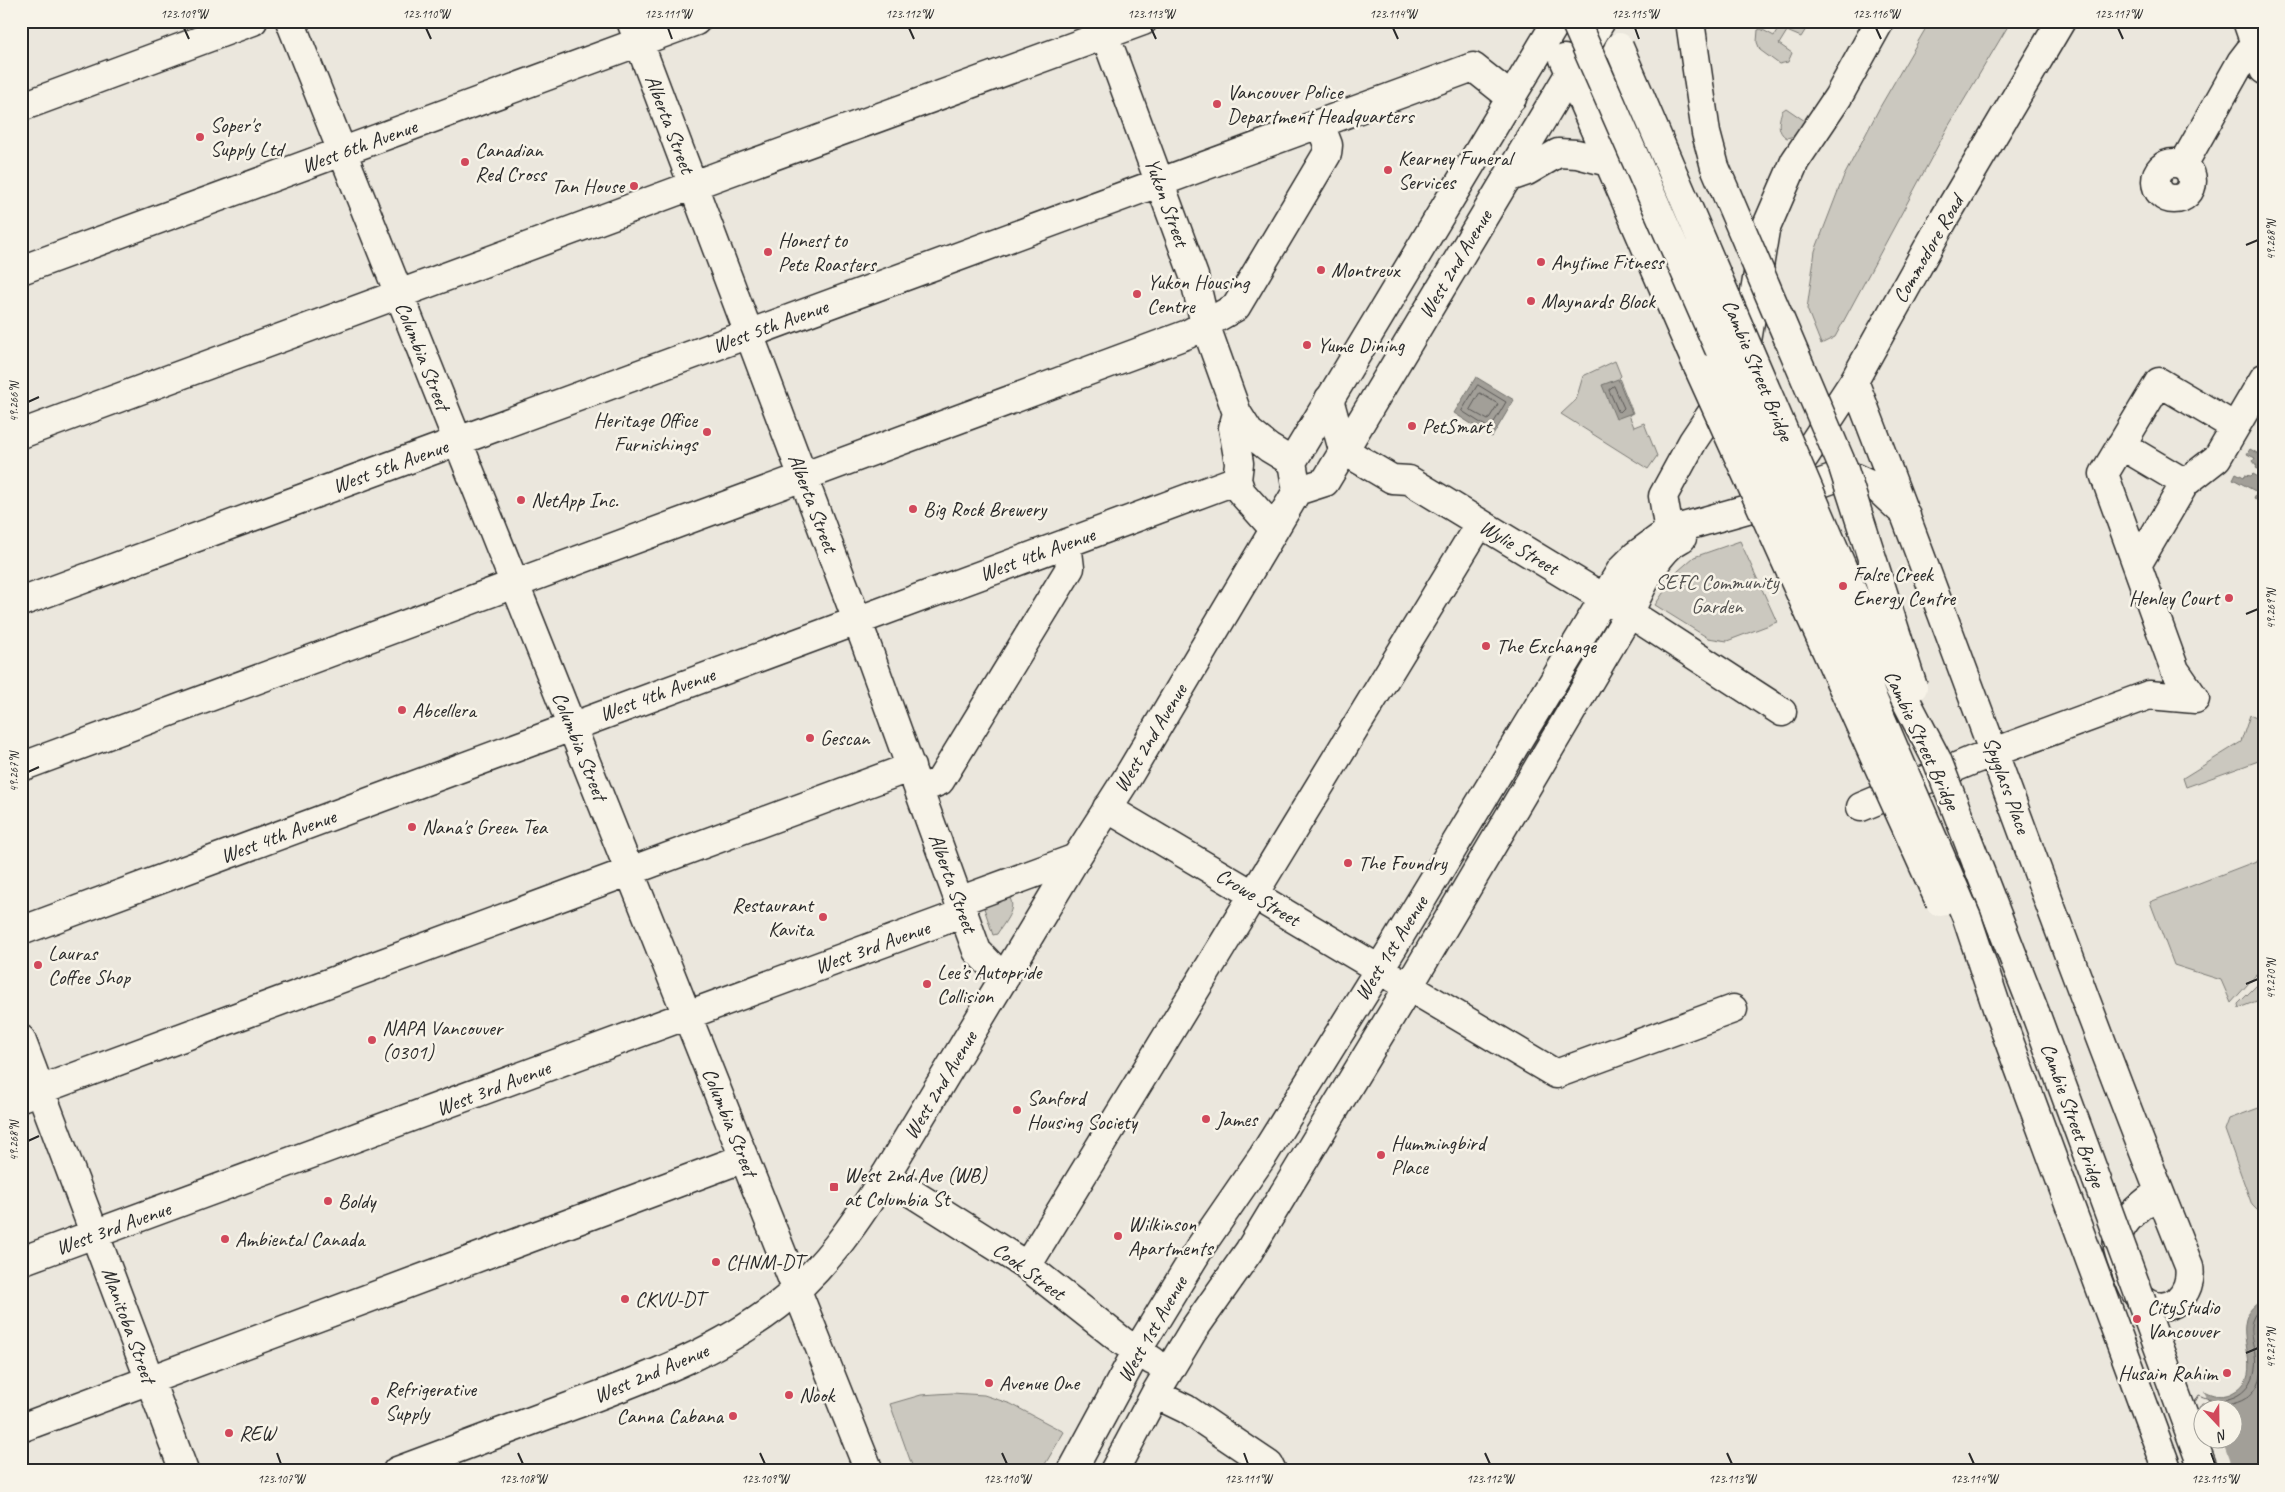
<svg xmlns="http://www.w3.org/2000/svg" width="2285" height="1492" viewBox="0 0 2285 1492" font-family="Caveat,sans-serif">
  <rect width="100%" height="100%" fill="#ebe7dd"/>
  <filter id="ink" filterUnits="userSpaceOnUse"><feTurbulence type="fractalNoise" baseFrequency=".02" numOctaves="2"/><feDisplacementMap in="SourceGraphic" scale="10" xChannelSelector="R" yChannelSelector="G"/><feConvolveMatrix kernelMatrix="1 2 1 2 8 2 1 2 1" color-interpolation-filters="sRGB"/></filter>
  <g filter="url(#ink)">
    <path fill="#cbc8bf" stroke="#7b7a75" d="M1783,21h28l-10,16 -14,-6 -8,13 13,9 -4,9 -9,2 -19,-14 -3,-8 1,-12 3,-1 13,7z
      M1930,21h81l-63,106 -113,210 -14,7 -14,-35 8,-58 28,-73 37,-71z
      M1786,108l19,13 -11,15 -7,2c-11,-6 -8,-18 -5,-27z
      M1615,361l6,15 -2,2 14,35 -4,2 5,12 10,-4 13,33 -9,13 -87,-55 15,-14 7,-24z
      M1740,541l37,81 -50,19 -19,-3 -53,-33 23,-34 16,-14z
      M2250,715l14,7v37l-78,28 -3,-9 58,-36z
      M2264,858v113l-8,4 -25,28 -10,-23 -47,-15 -24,-63z
      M1008,896c11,11 -5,28 -11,38l-4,1 -10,-30z
      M2264,978v20l-25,10 -1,-4z
      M2264,1106v106l-7,-2 -5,-5 -27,-75 4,-11z
      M952,1393l32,2 27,9 53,28 -23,39h-127l-24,-67 31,-9z"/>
    <path fill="#a29f98" stroke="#72716c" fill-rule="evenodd" d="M1476,377l38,23 -22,37 -38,-24z
      M1618,379l14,34 -16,6 -14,-34z
      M2250,449l14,8v15l-8,-4 1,-2 -4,-5 2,-3 -8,-4z
      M2236,473l8,4 1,-2 6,1 2,-2 11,6v23l-10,-5 3,-6 -24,-13z
      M2264,1299v172h-103l35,-85c11,8 23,13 36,7 32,-16 7,-48 14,-74 3,-10 10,-15 18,-20zM2202,1410h30v30h-30z"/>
    <path fill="#ebe7dd" d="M2195,1384l8,4 8,21 -9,1v30h20l11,31h-75z"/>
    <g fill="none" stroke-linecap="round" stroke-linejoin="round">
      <path stroke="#5b5957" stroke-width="1" d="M1478,385l28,17 -16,27 -28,-18z
        M1614,386l10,22 -4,4 -2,-1 -9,-21z
        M1480,393l18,11 -10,16 -18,-10z
        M2195,1402l4,-7c23,12 52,2 56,-26 4,-24 -17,-44 9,-64
        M2198,1411l4,-7c28,5 58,-2 60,-36 1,-17 -15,-43 2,-55"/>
      <g stroke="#2b2b2b" stroke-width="31">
        <path id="minor" d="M290,21l579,1450
          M631,21l235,623 111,307 27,28
          M1100,21l94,255 11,48 32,89 12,19 20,16 23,14
          M2247,21l17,49
          M21,107l232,-86
          M2156 181a18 18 0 1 1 36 0a18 18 0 1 1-36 0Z
          M2183,165l58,-103 13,-17
          M21,270l675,-249
          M1854,381c114,294 217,592 335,885 5,28 -21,54 -47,33 -10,-7 -13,-22 -18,-33 -5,-13 -10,-24 -3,-37 7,-15 26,-27 38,-38
          M1329,399l14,51 49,29 17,1 236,143 137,89
          M1237,413l-4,15 6,35 -2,17 4,12 33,37
          M21,434l697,-258 425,-155
          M2121,445l64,38
          M1787,500l12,-9 47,-17 31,14 29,27
          M1665,548l4,-17 -6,-35 30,-55 50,-75 22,-136 30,-69 43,-64 42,-76
          M2137,565l48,-82 32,-25 47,-80
          M21,602l1452,-535 39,31
          M2195,699l-20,-29 -71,-196 55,-92 76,45
          M21,767l1167,-433 48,-27 91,-153 1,-9 -8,-21
          M919,790l21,-9 130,-213 -3,-25
          M1861,807l112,-47 176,-65 46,4
          M1107,808l449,266 177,-65
          M959,901l117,-43
          M21,931l1216,-451
          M21,1039l163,432
          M21,1097l890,-330
          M885,1176l142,90 95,75 31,20
          M21,1261l943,-348
          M1027,1266l453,-743
          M1155,1394l31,15 83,56 3,6
          M21,1428l723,-270
          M1072,1471l65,-120 64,-105 62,-90 130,-209 228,-377 15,-15 33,-24 89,-25 28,-21 68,-104 90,-162 117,-198
          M1114,1471l41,-77 39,-65 55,-78 160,-265 220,-372c11,-24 28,-65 53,-76"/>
      </g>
      <g stroke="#2b2b2b" stroke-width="31">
        <path id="major" d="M1564,59l134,308
          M1507,178l20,-7 31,-18 19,1 31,8
          M1297,491l28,-9 276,-461
          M1976,861l60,154
          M1999,1014l169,457
          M397,1471c59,-22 118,-44 177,-66 71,-27 142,-52 203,-99 45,-34 78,-82 108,-130l191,-318 51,-80 166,-280 4,-7 -5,-29 265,-441"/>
      </g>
      <use href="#minor" stroke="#f7f3e8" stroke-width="28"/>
      <use href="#major" stroke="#f7f3e8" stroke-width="28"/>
      <g stroke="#2b2b2b" stroke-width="31" stroke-linecap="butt">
        <path id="major-bridge" d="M1575,21l293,667 99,230 32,96
          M1690,21l16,112 9,34 128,300 70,220
          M1619,47l250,583 68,130 39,101
          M1698,367l242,535
          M2036,1015l168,456"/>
      </g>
      <use href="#major-bridge" stroke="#f7f3e8" stroke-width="28"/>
    </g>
  </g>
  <path fill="none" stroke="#2b2b2b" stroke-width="2" d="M184,28l5,11M426,28l5,11M668,28l4,11M909,28l5,11M1151,28l5,11M1393,28l5,11M1635,28l4,11M1876,28l5,11M2118,28l5,11M2246,245l12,-5M28,402l11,-5M2246,614l12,-5M28,772l11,-5M2246,984l12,-5M28,1141l11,-5M2246,1353l12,-5M277,1453l4,11M518,1453l5,11M760,1453l5,11M1002,1453l5,11M1244,1453l4,11M1485,1453l5,11M1727,1453l5,11M1969,1453l5,11M2211,1453l4,11"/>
  <g fill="#d1495b" stroke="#f7f3e8" stroke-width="2">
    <circle cx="1217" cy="104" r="5"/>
    <circle cx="200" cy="137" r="5"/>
    <circle cx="465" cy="162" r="5"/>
    <circle cx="1388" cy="170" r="5"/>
    <circle cx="634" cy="186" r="5"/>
    <circle cx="768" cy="252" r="5"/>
    <circle cx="1541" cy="262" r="5"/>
    <circle cx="1321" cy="270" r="5"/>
    <circle cx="1137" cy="294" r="5"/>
    <circle cx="1531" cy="301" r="5"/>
    <circle cx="1307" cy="345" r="5"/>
    <circle cx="1412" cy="426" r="5"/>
    <circle cx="707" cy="432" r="5"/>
    <circle cx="521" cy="500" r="5"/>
    <circle cx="913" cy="509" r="5"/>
    <circle cx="1843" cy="586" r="5"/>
    <circle cx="2229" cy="598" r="5"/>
    <circle cx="1486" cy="646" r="5"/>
    <circle cx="402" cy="710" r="5"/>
    <circle cx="810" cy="738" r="5"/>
    <circle cx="412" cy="827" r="5"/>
    <circle cx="1348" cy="863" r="5"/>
    <circle cx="823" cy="917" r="5"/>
    <circle cx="38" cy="965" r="5"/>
    <circle cx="927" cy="984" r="5"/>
    <circle cx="372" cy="1040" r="5"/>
    <circle cx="1017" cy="1110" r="5"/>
    <circle cx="1206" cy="1119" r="5"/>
    <circle cx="1381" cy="1155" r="5"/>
    <rect x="829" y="1182" width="10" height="10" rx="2.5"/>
    <circle cx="328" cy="1201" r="5"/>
    <circle cx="1118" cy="1236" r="5"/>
    <circle cx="225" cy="1239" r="5"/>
    <circle cx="716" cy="1262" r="5"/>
    <circle cx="625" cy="1299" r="5"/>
    <circle cx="2137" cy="1319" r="5"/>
    <circle cx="2227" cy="1373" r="5"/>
    <circle cx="989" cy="1383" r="5"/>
    <circle cx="789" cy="1395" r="5"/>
    <circle cx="375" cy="1401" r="5"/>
    <circle cx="733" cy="1416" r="5"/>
    <circle cx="229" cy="1433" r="5"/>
  </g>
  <g text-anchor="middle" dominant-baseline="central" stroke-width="5" stroke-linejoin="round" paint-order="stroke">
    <g font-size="21" fill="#2b2b2b" stroke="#f7f3e8" text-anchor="start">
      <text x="1227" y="92">Vancouver Police<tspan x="1227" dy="24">Department Headquarters</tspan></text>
      <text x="210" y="125">Soper's<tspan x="210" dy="24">Supply Ltd</tspan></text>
      <text x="475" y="150">Canadian<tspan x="475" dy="24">Red Cross</tspan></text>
      <text x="1398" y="158">Kearney Funeral<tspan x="1398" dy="24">Services</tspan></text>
      <text x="624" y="186" text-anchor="end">Tan House</text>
      <text x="778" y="240">Honest to<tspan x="778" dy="24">Pete Roasters</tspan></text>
      <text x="1551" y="262">Anytime Fitness</text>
      <text x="1331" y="270">Montreux</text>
      <text x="1147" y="282">Yukon Housing<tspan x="1147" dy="24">Centre</tspan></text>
      <text x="1541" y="301">Maynards Block</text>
      <text x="1317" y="345">Yume Dining</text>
      <text x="697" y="420" text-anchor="end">Heritage Office<tspan x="697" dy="24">Furnishings</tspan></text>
      <text x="1422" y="426">PetSmart</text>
      <text x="531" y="500">NetApp Inc.</text>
      <text x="923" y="509">Big Rock Brewery</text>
      <text x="1853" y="574">False Creek<tspan x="1853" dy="24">Energy Centre</tspan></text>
      <text x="2219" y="598" text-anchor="end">Henley Court</text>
      <text x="1496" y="646">The Exchange</text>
      <text x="412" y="710">Abcellera</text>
      <text x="820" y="738">Gescan</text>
      <text x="422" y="827">Nana's Green Tea</text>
      <text x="1358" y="863">The Foundry</text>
      <text x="813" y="905" text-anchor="end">Restaurant<tspan x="813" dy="24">Kavita</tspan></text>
      <text x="48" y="953">Lauras<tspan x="48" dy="24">Coffee Shop</tspan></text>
      <text x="937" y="972">Lee’s Autopride<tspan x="937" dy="24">Collision</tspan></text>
      <text x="382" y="1028">NAPA Vancouver<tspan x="382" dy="24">(0301)</tspan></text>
      <text x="1027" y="1098">Sanford<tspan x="1027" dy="24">Housing Society</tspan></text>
      <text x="1216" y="1119">James</text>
      <text x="1391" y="1143">Hummingbird<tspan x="1391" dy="24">Place</tspan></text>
      <text x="844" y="1175">West 2nd Ave (WB)<tspan x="844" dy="24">at Columbia St</tspan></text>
      <text x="338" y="1201">Boldy</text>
      <text x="1128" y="1224">Wilkinson<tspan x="1128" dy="24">Apartments</tspan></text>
      <text x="235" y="1239">Ambiental Canada</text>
      <text x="726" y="1262">CHNM-DT</text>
      <text x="635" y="1299">CKVU-DT</text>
      <text x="2147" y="1307">CityStudio<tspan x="2147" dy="24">Vancouver</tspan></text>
      <text x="2217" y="1373" text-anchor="end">Husain Rahim</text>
      <text x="999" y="1383">Avenue One</text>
      <text x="385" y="1389">Refrigerative<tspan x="385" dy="24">Supply</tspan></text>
      <text x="799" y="1395">Nook</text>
      <text x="723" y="1416" text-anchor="end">Canna Cabana</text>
      <text x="239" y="1433">REW</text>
    </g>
    <g font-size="21" fill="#2b2b2b" stroke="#f7f3e8">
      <text transform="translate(670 124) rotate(69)">Alberta Street</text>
      <text transform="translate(359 146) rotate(-20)">West 6th Avenue</text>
      <text transform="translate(1167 202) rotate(70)">Yukon Street</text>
      <text transform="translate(1928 249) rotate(-60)">Commodore Road</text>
      <text transform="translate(1455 264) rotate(-59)">West 2nd Avenue</text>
      <text transform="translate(770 326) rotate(-20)">West 5th Avenue</text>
      <text transform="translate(423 356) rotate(68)">Columbia Street</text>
      <text transform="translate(1758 370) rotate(67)">Cambie Street Bridge</text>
      <text transform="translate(390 466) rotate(-20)">West 5th Avenue</text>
      <text transform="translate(813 503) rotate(69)">Alberta Street</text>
      <text transform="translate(1519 547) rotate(31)">Wylie Street</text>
      <text transform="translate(1037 554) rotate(-20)">West 4th Avenue</text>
      <text transform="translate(657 694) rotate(-20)">West 4th Avenue</text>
      <text transform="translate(1150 738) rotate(-59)">West 2nd Avenue</text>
      <text transform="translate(1922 740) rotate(65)">Cambie Street Bridge</text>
      <text transform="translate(580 746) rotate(68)">Columbia Street</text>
      <text transform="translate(2007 785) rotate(70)">Spyglass Place</text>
      <text transform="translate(278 836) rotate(-20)">West 4th Avenue</text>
      <text transform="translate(953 883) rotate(70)">Alberta Street</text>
      <text transform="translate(1258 897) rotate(31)">Crowe Street</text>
      <text transform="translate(872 947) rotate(-20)">West 3rd Avenue</text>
      <text transform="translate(1391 948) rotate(-58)">West 1st Avenue</text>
      <text transform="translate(940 1085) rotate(-59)">West 2nd Avenue</text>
      <text transform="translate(493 1088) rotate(-21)">West 3rd Avenue</text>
      <text transform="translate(2073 1115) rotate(70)">Cambie Street Bridge</text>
      <text transform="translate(730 1122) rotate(68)">Columbia Street</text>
      <text transform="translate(113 1228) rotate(-20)">West 3rd Avenue</text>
      <text transform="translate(1029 1271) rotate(36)">Cook Street</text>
      <text transform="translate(129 1325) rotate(70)">Manitoba Street</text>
      <text transform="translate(1152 1329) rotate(-60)">West 1st Avenue</text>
      <text transform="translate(651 1373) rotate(-23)">West 2nd Avenue</text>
    </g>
    <g font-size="21" fill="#535250" stroke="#f7f3e8">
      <text x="1717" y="582">SEFC Community<tspan x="1717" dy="24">Garden</tspan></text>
    </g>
  </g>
  <rect width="2285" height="1492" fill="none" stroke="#f7f3e8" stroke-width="55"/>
  <g transform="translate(2218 1424) rotate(158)"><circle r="24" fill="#f7f3e8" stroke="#a5a39c"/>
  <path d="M0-4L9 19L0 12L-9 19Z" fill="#d1495b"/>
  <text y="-8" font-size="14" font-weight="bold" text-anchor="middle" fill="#2b2b2b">N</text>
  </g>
  <rect x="28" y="28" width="2230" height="1436" fill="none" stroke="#2b2b2b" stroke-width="2"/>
  <g font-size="12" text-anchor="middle" fill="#2b2b2b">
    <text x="184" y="18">123.109°W</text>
    <text x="426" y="18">123.110°W</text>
    <text x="668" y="18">123.111°W</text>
    <text x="909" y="18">123.112°W</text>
    <text x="1151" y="18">123.113°W</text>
    <text x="1393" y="18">123.114°W</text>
    <text x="1635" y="18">123.115°W</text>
    <text x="1876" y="18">123.116°W</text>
    <text x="2118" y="18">123.117°W</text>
    <text transform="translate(2271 240) rotate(-90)" y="4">49.268°N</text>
    <text transform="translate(14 402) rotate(-90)" y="4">49.266°N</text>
    <text transform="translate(2271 609) rotate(-90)" y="4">49.269°N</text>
    <text transform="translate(14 772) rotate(-90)" y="4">49.267°N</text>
    <text transform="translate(2271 979) rotate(-90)" y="4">49.270°N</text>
    <text transform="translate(14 1141) rotate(-90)" y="4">49.268°N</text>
    <text transform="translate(2271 1348) rotate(-90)" y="4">49.271°N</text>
    <text x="281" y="1483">123.107°W</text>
    <text x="523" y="1483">123.108°W</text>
    <text x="765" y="1483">123.109°W</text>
    <text x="1007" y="1483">123.110°W</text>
    <text x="1248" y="1483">123.111°W</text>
    <text x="1490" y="1483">123.112°W</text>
    <text x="1732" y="1483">123.113°W</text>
    <text x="1974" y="1483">123.114°W</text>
    <text x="2215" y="1483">123.115°W</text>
  </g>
</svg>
